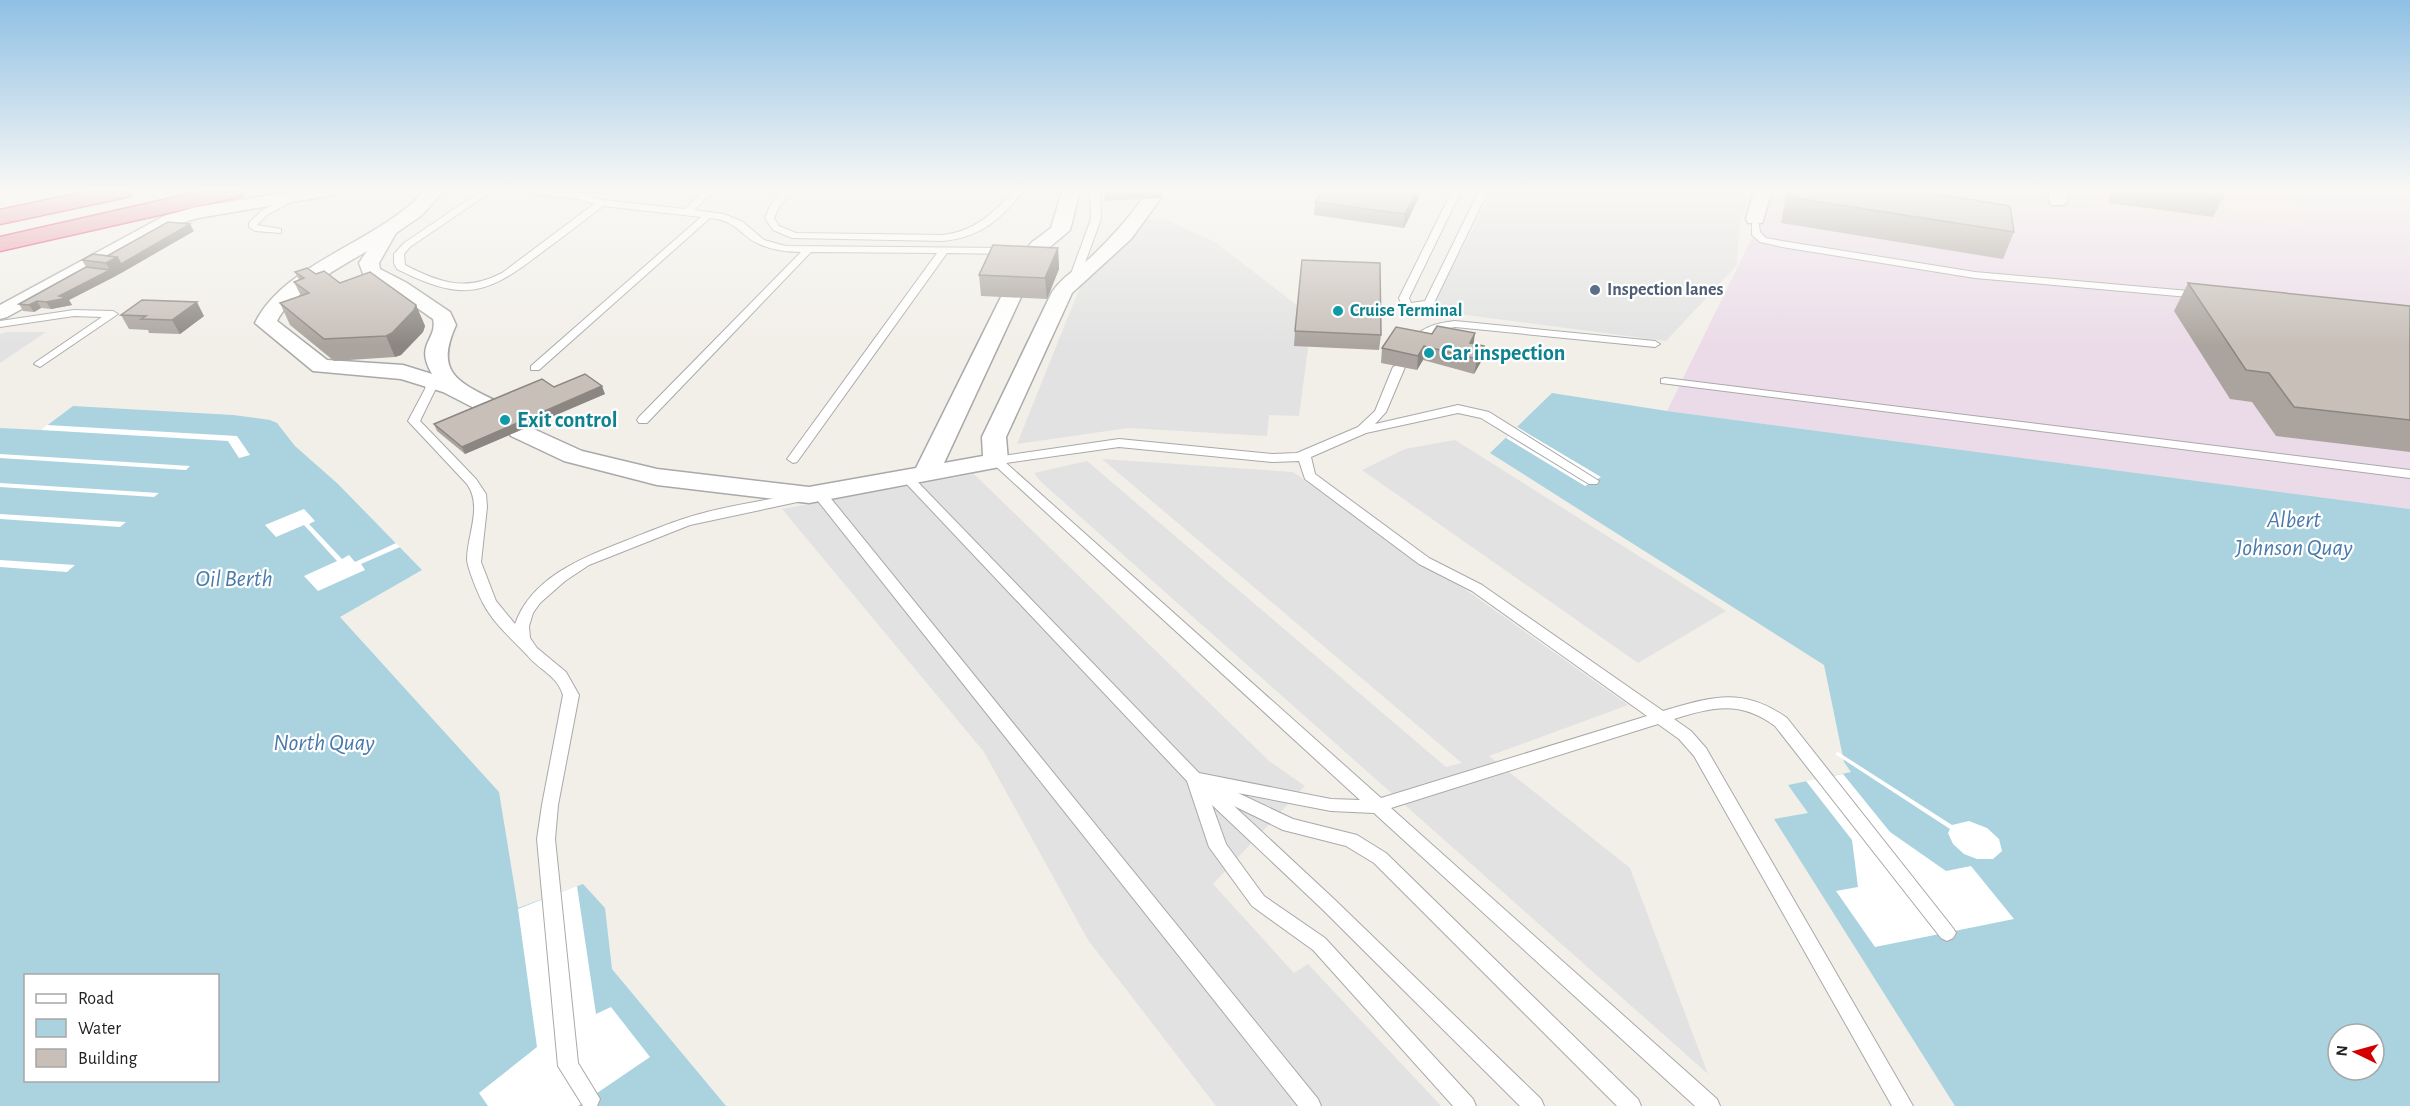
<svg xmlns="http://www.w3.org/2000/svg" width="2410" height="1106" viewBox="0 0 2410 1106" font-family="'Alegreya Sans',sans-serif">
  <rect width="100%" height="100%" fill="#f2efe9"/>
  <path fill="#f2dad9" d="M1998,191h291l16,35 -85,-12 3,11z"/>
  <path fill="#ebdbe8" d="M1775,191h223l224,34 -3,-11 85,12 -15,-35h121v318l-743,-98z"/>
  <path fill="#e2e2e2" d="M1493,191h256l-10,38 -2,36 -71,76 -207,-27 -29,-6z
    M1146,219l22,2 47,21 97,75 -13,99 -30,-1 -2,21 -139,-8 -111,16 65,-162z
    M6,332h40l-46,31v-29z
    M1455,440l271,171 -88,52 -276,-193 43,-21z
    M1102,459l191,13 122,88 51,30 162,115 -139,51 141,112 78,206 -668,-593 -6,-8 53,-12 359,306 16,-4z
    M974,474l295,287 36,25 -92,98 81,89 14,-9 133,142h-225l-128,-166 -104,-188 -202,-243z"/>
  <path fill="#aad3df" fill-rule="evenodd" d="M1552,393l115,18 743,98v597h-455l-181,-287 34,-6 -20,-28 63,-13 -7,-10 -20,-97 -334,-212zM2338,1034h36v36h-36z
    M73,406l160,9 37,5 7,3 18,23 43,38 84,86 -82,47 159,175 19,116 65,-24 22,24 7,61 114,137h-726v-678l41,2zM26,976h192v104h-192z"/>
  <path fill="#fff" d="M47,425l190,11 13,19 -11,3 -11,-17 -187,-11z
    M1517,427l84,50 -16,9 -79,-48z
    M0,454l190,12 -4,4 -186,-12z
    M0,483l159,10 -5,4 -154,-10z
    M304,509l11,12 -6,3 33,35 7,-4 6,7 41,-19 4,4 -39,17 4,6 -47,21 -14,-15 33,-15 -33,-36 -28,12 -11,-12z
    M0,514l126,8 -6,5 -120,-8z
    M0,560l75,5 -8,7 -67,-5z
    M1838,752l114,73 17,-4 18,7 12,11 3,12 -9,8h-16l-13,-5 -11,-10 -5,-11 2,-4 -115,-75z
    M1843,774l47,58 56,39 25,-5 43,53 -139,28 -39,-56 22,-4 -6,-47 -46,-59z
    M577,886l19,128 15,-7 39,50 -72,49h-90l-9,-13 58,-46 -19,-138z"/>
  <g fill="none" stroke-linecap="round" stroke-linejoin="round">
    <g stroke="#a9a9a9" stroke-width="2">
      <path id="lane" d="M481,191h11l-82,56 -6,7 1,11c35,18 61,27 97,8l92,-69 -14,-5 -51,-5 -4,-3 56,2 21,7 83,9 19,-18h10l-20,19 30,4 19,8 21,18 22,6 223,2 5,3 -5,3 -62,-1 -150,209 -4,1 -6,-4 150,-206 -126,-1 -164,171h-8l-2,-3 2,-3 162,-165c-14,0 -29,-2 -42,-8 -20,-9 -21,-23 -49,-26l-171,152h-8v-4l170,-149 -98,-11c-22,17 -44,34 -66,50 -54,42 -78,44 -140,13l-3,-6v-9l10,-11z
        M783,191h9l-13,16 -5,11 5,8 17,7 147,2c32,-4 49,-21 71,-44h9c-23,29 -42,46 -80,50l-151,-3 -19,-8 -8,-12 5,-12z
        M1090,191h10l1,28 -22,60 -5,3 -5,-3 22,-60z
        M1452,191h9l-52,107 2,5 14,-2 54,-110h9l-55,114 -10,4 -20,-1 -4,-10z
        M288,197l8,2 -29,16 -10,10 24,4v4l-26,-2 -6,-4v-4l12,-12z
        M1752,217h6l2,15 6,6 16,3 193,31 225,20 5,3 -5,3 -225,-20 -193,-31 -22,-5 -8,-7z
        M74,310l39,1 5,3 -78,53 -6,-3 2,-2 66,-45 -28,-1 -74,11v-6z
        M1455,321l200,20 5,3 -5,3 -200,-20c-16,2 -29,7 -39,20h-8l-1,-2c12,-17 28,-22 48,-24z
        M1399,364l6,3 -19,45 -11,12 83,-19 31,7 110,69 -2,3h-8l-108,-66 -23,-5 -92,20 -55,24 4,17 114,84 53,27 181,126c48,-14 79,-25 124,7l166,210 3,5 -3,5 -6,3 -6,-3 -166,-212c-35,-26 -62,-19 -101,-7l17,12 15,17 207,358h-21l-198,-350 -15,-17 -21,-15 -267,84 326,291 3,7h-25l-321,-293 -43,-2 -93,-18 55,26 64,16 29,18 252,246 3,7h-24l-243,-243 -28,-17 -63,-16 -49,-24 100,93 207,200 3,7h-24l-198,-197 -110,-104 14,39 38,52 61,42 148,161 3,7h-23l-140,-156 -61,-44 -43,-59 -22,-66 -287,-304 2,-3h8l289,299 132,26 29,1 -370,-339 6,-4 123,-18 154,15 24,-1 61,-26 17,-16 18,-44zM1119,447l154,15 26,-1 6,18 114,85 53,27 175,125 -266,82 -375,-335z
        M428,377l10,7 -18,37 56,58 10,15 1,13 -6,55 15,39 19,23c17,-47 67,-66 110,-83 18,-7 37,-15 55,-21 37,-13 84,-19 122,-27l6,4 -6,4 -112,24 -101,40 -24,16 -25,22 -7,10 -4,13 1,12 7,10 29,24 13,23 -21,110 -3,34 23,224 22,36 -3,7h-14l-25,-40 -21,-227 5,-34 21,-110c-6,-20 -24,-25 -36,-40 -15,-16 -34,-32 -44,-52 -5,-9 -15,-34 -16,-43 0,-26 16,-53 0,-76l-59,-63 17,-32 1,-4 -4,-5z
        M1665,378l745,92v8l-749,-95v-4z
        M819,489l5,1 494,609 3,7h-23l-484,-610 -1,-3z"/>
    </g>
    <g stroke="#a9a9a9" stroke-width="3">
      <path id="street" d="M297,191h39l-3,4 -6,1 -129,22 -20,6 -171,93 -7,2v-14l164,-89 32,-9z
        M424,191h19l-21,24 -26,18 -17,30 1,6 27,14 43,29 6,13c-23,50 5,58 44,78l4,5 -4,5 -8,2 -8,-2 -41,-21 -42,-13 -88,-8 -58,-48c30,-61 125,-81 169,-132zM367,251l-8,12 5,13 29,15 40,28c5,21 -19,24 -1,55l-29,-9 -76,-5 -50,-39c13,-27 63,-54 90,-70z
        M1062,191h18l-10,39 -25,21 -14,20h-14l-3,-4 17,-24 20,-15z
        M1754,191h18l-10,32h-14l-2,-4z
        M2049,191h18v10l-3,4h-12l-3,-4z
        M1152,193l6,1 3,4 -30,41 -59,54 -66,144 2,24 -3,5 -196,37 -152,-18 -93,-24 -53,-25 -4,-5 4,-5 8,-2 8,2 55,25 75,18 152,18 107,-19 85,-171 3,-4 7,-2 7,2 3,4 -77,166 39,-7 -1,-19 70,-145c10,-15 25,-23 38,-34 21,-20 39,-40 56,-64z"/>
    </g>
    <g stroke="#dc2a67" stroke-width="3">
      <path id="highway" d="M89,191h44l-3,5 -8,2 -122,26v-14z
        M203,191h42l-3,5 -8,2 -234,53v-14z"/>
    </g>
    <use href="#lane" fill="#fff" fill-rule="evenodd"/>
    <use href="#street" fill="#fff" fill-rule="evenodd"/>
    <use href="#highway" fill="#e892a2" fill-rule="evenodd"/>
  </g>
  <path fill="#aba49e" d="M1104,191h58v7l-57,3z
    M1322,191h100l-18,37 -90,-13 1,-13z
    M1787,191h127l100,41 -11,27 -222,-36z
    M2109,191h113l1,7 -10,19 -104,-14z
    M194,231l-69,40 -56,29 3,5 -21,4 -10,-1 -7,4 -11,-1 -4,-7 67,-37 -4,-7 25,-4z
    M1058,248l1,21 -12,30 -66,-3 -2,-21z
    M295,272l21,2 24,9 76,22 9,21 -2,6 -22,23 -6,2 -61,4 -44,-36 -10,-22 21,-7 -7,-14 5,-2z
    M2188,283l222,23v146l-134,-16 -24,-34 -22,-3 -56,-88z
    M121,315l83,1 -24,18 -31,-1 -1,-3 -19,-1z
    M1295,331l86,4 -2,15 -85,-4z
    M1474,344l10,2 -2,14 -8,14 -51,-14 -6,10 -36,-7 1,-15z
    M554,387l51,7 -140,60 -28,-23 -3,-7z"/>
  <path fill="#8b8681" d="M1417,191h5l-18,37 1,-14z
    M190,224l4,7 -80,46 -8,-14 11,-6z
    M1058,248l1,21 -12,30 -2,-21z
    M110,270l4,7 -45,23 3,5 -21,4 -5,-7z
    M37,301l4,7 -7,4 -5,-7z
    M197,302l7,14 -24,18 -8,-14z
    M416,305l9,21 -2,6 -22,23 -6,2 -9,-21z
    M1475,333l-2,15 -5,10 2,-15z
    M1424,346l-1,14 -6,10 1,-14z
    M1484,346l-2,14 -8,14 3,-15z
    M602,386l3,8 -140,60 -3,-7z"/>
  <path fill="#c7bfb8" stroke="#8b8681" stroke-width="1.5" d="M1322,191h95l-12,23 -90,-12z
    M1789,191h125l96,15 4,26 -226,-35z
    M2176,191h46l1,7z
    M168,222l22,2 -69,40 -4,-7 -10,-1z
    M993,245l65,3 -13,30 -66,-3z
    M93,254l24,3 -11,6 -24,-3z
    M1302,260l78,3 1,72 -86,-4z
    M86,267l24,3 -51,26 8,2 -21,4 -9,-1 -8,4 -10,-1z
    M307,268l9,6 8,-3 16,12 30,-11 46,33 -2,5 -22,23 -6,3 -62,3 -44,-36 29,-10 -15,-11 10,-4 -9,-6z
    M2188,283l222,23v114l-116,-13 -25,-34 -23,-3z
    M142,300l55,2 -25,18 -31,-1 5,-3 -25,-1z
    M1437,326l38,7 -5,10 14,3 -7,13 -53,-13 -6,10 -36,-8 14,-21 36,7z
    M585,374l17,12 -140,61 -28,-23 108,-45 12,8z"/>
  <linearGradient id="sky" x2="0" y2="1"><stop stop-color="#8fc0e4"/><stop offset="0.55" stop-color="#f9f8f5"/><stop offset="1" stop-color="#f9f8f5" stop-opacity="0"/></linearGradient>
  <rect width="2410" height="346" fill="url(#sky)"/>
  <circle fill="#5c6f8a" stroke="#fff" stroke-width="2" cx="1595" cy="290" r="6"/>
  <g fill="#0f9aa8" stroke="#fff" stroke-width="2">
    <circle cx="1338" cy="311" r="6"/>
    <circle cx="1429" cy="353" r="6"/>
    <circle cx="505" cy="420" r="6"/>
  </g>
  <g text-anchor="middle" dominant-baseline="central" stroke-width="4.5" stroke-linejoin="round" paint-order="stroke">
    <g font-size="18" font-weight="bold" fill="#4e5e75" stroke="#fff" text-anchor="start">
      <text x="1607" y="290">Inspection lanes</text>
    </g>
    <g font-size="18" font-weight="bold" fill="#0d838f" stroke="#fff" text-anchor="start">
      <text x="1350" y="311">Cruise Terminal</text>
    </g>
    <g font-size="22" font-weight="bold" fill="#0d838f" stroke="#fff" text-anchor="start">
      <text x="1441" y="353">Car inspection</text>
      <text x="517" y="420">Exit control</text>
    </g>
    <g font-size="24" font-style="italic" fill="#4a7aab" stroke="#fff">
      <text x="2294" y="520">Albert<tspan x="2294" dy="28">Johnson Quay</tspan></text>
      <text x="234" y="579">Oil Berth</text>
      <text x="324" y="743">North Quay</text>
    </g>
  </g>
  <rect x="24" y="974" width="195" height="108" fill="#ffffff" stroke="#a7a7a7" stroke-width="1.5"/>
  <rect x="36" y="994" width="30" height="9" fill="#ffffff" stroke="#a7a7a7" stroke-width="1.5"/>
  <text x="78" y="1004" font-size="18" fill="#222222">Road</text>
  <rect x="36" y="1019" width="30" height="18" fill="#aad3df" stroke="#a7a7a7" stroke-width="1.5"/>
  <text x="78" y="1034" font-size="18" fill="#222222">Water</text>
  <rect x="36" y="1049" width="30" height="18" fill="#c7bfb8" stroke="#a7a7a7" stroke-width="1.5"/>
  <text x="78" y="1064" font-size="18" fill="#222222">Building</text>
  <g transform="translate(2356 1052) rotate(275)"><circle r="28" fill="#ffffff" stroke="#a7a7a7" stroke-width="1.5"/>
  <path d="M0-4.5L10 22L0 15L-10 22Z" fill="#d40000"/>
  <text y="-9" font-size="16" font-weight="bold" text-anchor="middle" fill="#222222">N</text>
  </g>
</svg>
